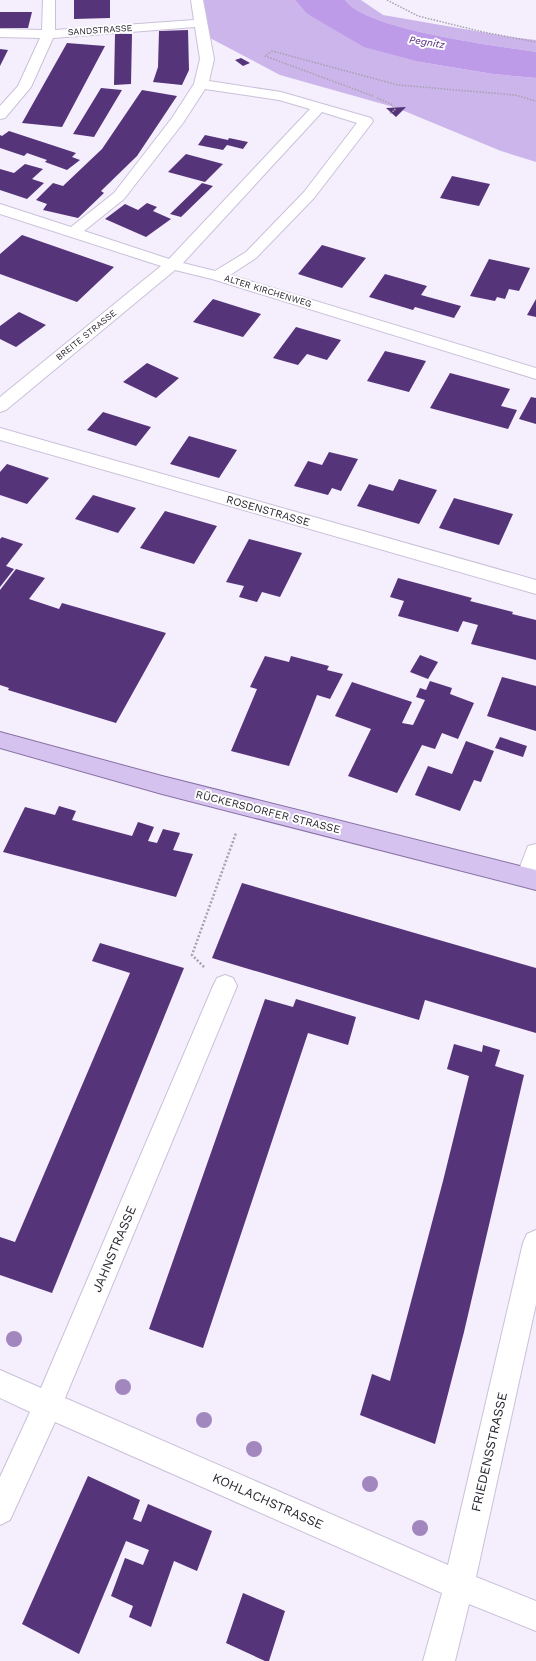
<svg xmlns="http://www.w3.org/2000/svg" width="536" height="1661" viewBox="0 0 536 1661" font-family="'Work Sans',sans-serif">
  <rect width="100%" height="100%" fill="#f4eefd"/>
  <path fill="#ccb5eb" d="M202,0h93l11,13 114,49 73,12 43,4v84l-35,-11 -104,-43 -117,-33 -72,-38z
    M345,0h16l22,15 127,22 26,3v12c-38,-6 -170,-22 -191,-52z"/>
  <path fill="#bd9be9" d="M295,0h50c21,30 153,46 191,52v26l-43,-4 -73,-12 -56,-15 -58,-34z"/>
  <path fill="#56347a" d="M74,0h36v18l-36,1z
    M0,12h32l-4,16h-28z
    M188,30l1,40 -7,15 -29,-3 5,-15 1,-36z
    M115,34h17l-1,50 -17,1z
    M67,43l38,3 -43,81 -40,-4z
    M0,49l8,1 -8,16z
    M241,58l9,5 -7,3 -8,-6z
    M101,88l21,2 -28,47 -21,-3z
    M142,90l35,6 -40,60 -36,35 3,2 -26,25 -35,-8 4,-6 -11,-4 17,-17 10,3 39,-37z
    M406,107l-10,10 -10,-9z
    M9,131l67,22 -4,4 8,3 -13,10 -22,-8 2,-2 -20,-7 -3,3 -24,-8v-13l2,1z
    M205,135l23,5 1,-2 19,4 -5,7 -16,-4 -4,5 -25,-5z
    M186,154l37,10 -18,18 -37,-10z
    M25,164l18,5 -11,10 12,4 -17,16 -27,-9v-21l14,4z
    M452,176l38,8 -11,22 -39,-8z
    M202,183l11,3 -32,31 -11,-3z
    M147,203l10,4 -4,4 18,8 -25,18 -41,-18 20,-15 13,6z
    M22,235l92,32 -37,35 -77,-28v-20z
    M322,245l44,13 -24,30 -44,-14z
    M489,259l41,9 -11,23 -10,-2 -4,10 -8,-2 -2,4 -25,-5z
    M385,274l42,12 -6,9 40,11 -7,12 -39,-11 -2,3 -44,-13z
    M213,299l48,15 -18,23 -50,-15z
    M536,299v18l-9,-2z
    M19,312l27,13 -30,22 -16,-8v-13z
    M296,327l45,13 -14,20 -20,-6 -9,11 -25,-7z
    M385,351l41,10 -17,31 -42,-11z
    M147,363l32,15 -23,20 -33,-16z
    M450,373l60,16 -9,17 16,4 -9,19 -78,-21z
    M531,397l5,1v26l-17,-5z
    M103,412l48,15 -15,19 -49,-16z
    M189,436l48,14 -18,28 -49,-14z
    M329,452l29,7 -17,32 -9,-3 -4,7 -34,-9 14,-25 14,4z
    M7,464l42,14 -22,26 -27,-9v-23z
    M399,479l38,11 -18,34 -62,-18 12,-22 24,7z
    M93,495l43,13 -18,25 -43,-14z
    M454,498l59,16 -14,31 -60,-17z
    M165,511l52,15 -23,38 -54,-16z
    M2,537l21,7 -17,22 8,3 -14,18v-48z
    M249,539l53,14 -22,44 -18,-5 -5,10 -18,-5 5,-11 -18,-4z
    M16,569l29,9 -16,21 30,10 3,-6 104,30 -50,90 -108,-33 1,-2 -9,-3v-95z
    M398,578l74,20 -2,3 43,11 -1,2 24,6v40l-65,-16 7,-19 -15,-4 -5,11 -60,-16 6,-15 -14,-4z
    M420,655l18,7 -10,17 -18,-7z
    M265,656l24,6 2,-6 38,10 -2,4 16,4 -13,25 -13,-4 -28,71 -58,-15 26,-62 -7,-2z
    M502,677l34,9v45l-49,-15z
    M430,681l22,7 -2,6 24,9 -16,36 -16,-6 -7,16 -13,-4 -25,48 -49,-17 23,-47 -36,-13 17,-34 60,20 -10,21 11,2 12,-25 -9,-3 4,-9 6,2z
    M500,737l27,9 -4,11 -28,-9z
    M466,741l28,10 -13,31 -7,-2 -14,31 -45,-16 13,-29 24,8z
    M59,806l17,5 -4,9 60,16 6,-14 16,5 -6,14 9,2 6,-14 17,4 -7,17 20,4 -17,43 -173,-45 22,-45 30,8z
    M242,883l294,85v65l-111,-33 -6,20 -207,-62z
    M100,943l84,25 -132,325 -52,-18v-38l15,5 115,-269 -38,-12z
    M265,999l28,8 3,-8 60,18 -8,28 -40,-12 -105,315 -54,-19z
    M454,1044l28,8 1,-7 17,5 -5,16 29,9 -60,257 -29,112 -75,-29 12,-41 18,7 53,-200 26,-105 -22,-7z
    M88,1476l52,24 -7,19 8,3 7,-18 64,27 -15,40 -23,-10 -23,66 -22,-10 4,-11 -22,-10 14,-38 18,7 6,-15 -23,-9 -47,113 -57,-30z
    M243,1593l42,18 -16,50h-4l-39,-18z"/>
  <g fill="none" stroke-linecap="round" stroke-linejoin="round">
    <g stroke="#cac1d9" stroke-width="2">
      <path id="minor" d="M43,0h12v30l139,-10 -3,-20h12l11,59 -5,22 72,11 90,26 2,3 -2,3 -57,74 -58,60 -26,17 306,93v11l-324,-100 -37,-9 -169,140 -6,2v-15l161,-131 -161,-52v-10l71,23 43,-34 58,-75 22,-34 6,-25 -5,-32 -142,11 -22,49 -26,31 -5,1v-13l18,-20 22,-48 -40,-1v-8l42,1zM205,89l74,11 31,9 -141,150 -85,-28 40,-32 59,-76zM322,112l35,11 -53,69 -58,60 -31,19 -32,-8z
        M0,428l536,152v14l-536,-154z
        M536,844v38l-1,2 -8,3 -8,-3 -3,-7 12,-31z
        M225,975l8,3 4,8 -172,412 383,167 75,-322 4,-9 9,-4v74l-60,273 60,24v30l-67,-27 -14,57h-32l19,-68 -387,-171 -45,98 -10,5v-48l30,-65 -30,-14v-28l41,18 172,-402 4,-8z"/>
    </g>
    <g stroke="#8771a5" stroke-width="2">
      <path id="major" d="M0,732l162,44 374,94v20l-374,-96 -162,-46z"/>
    </g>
    <path stroke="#a6a1ae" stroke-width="1.5" stroke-dasharray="1.5 1.5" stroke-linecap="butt" d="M387,0l31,16 65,16 53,10
      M373,96l-108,-40 7,-5 126,34 117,10 21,6
      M377,98l14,6 4,6 -6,4"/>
    <path stroke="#a6a1ae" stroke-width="2.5" stroke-dasharray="2 2" stroke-linecap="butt" d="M204,967l-12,-12 44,-122"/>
    <use href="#minor" fill="#fff" fill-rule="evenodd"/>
    <use href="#major" fill="#d6c2ef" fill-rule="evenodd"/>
  </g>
  <g fill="#a287bf">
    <circle cx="14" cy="1339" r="8"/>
    <circle cx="123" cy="1387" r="8"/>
    <circle cx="204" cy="1420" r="8"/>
    <circle cx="254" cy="1449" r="8"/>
    <circle cx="370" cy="1484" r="8"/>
    <circle cx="420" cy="1528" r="8"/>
  </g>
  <g text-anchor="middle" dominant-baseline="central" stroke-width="4" stroke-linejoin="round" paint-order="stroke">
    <g font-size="9" fill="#29252f" stroke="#fefefe">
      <text transform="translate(100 30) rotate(-4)">SANDSTRASSE</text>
      <text transform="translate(268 291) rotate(17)">ALTER KIRCHENWEG</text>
      <text transform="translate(86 335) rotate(-39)">BREITE STRASSE</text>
    </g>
    <g font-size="10" font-style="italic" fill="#4c1d77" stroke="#fefefe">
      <text transform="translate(427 42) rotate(9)">Pegnitz</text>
    </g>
    <g font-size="11" fill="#29252f" stroke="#fefefe">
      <text transform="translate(268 511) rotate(16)">ROSENSTRASSE</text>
      <text transform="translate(268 812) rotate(14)">RÜCKERSDORFER STRASSE</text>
    </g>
    <g font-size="13" fill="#29252f" stroke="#fefefe">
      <text transform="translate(114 1249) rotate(-67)">JAHNSTRASSE</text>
      <text transform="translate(489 1452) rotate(-77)">FRIEDENSSTRASSE</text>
      <text transform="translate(268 1501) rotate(24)">KOHLACHSTRASSE</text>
    </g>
  </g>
</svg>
